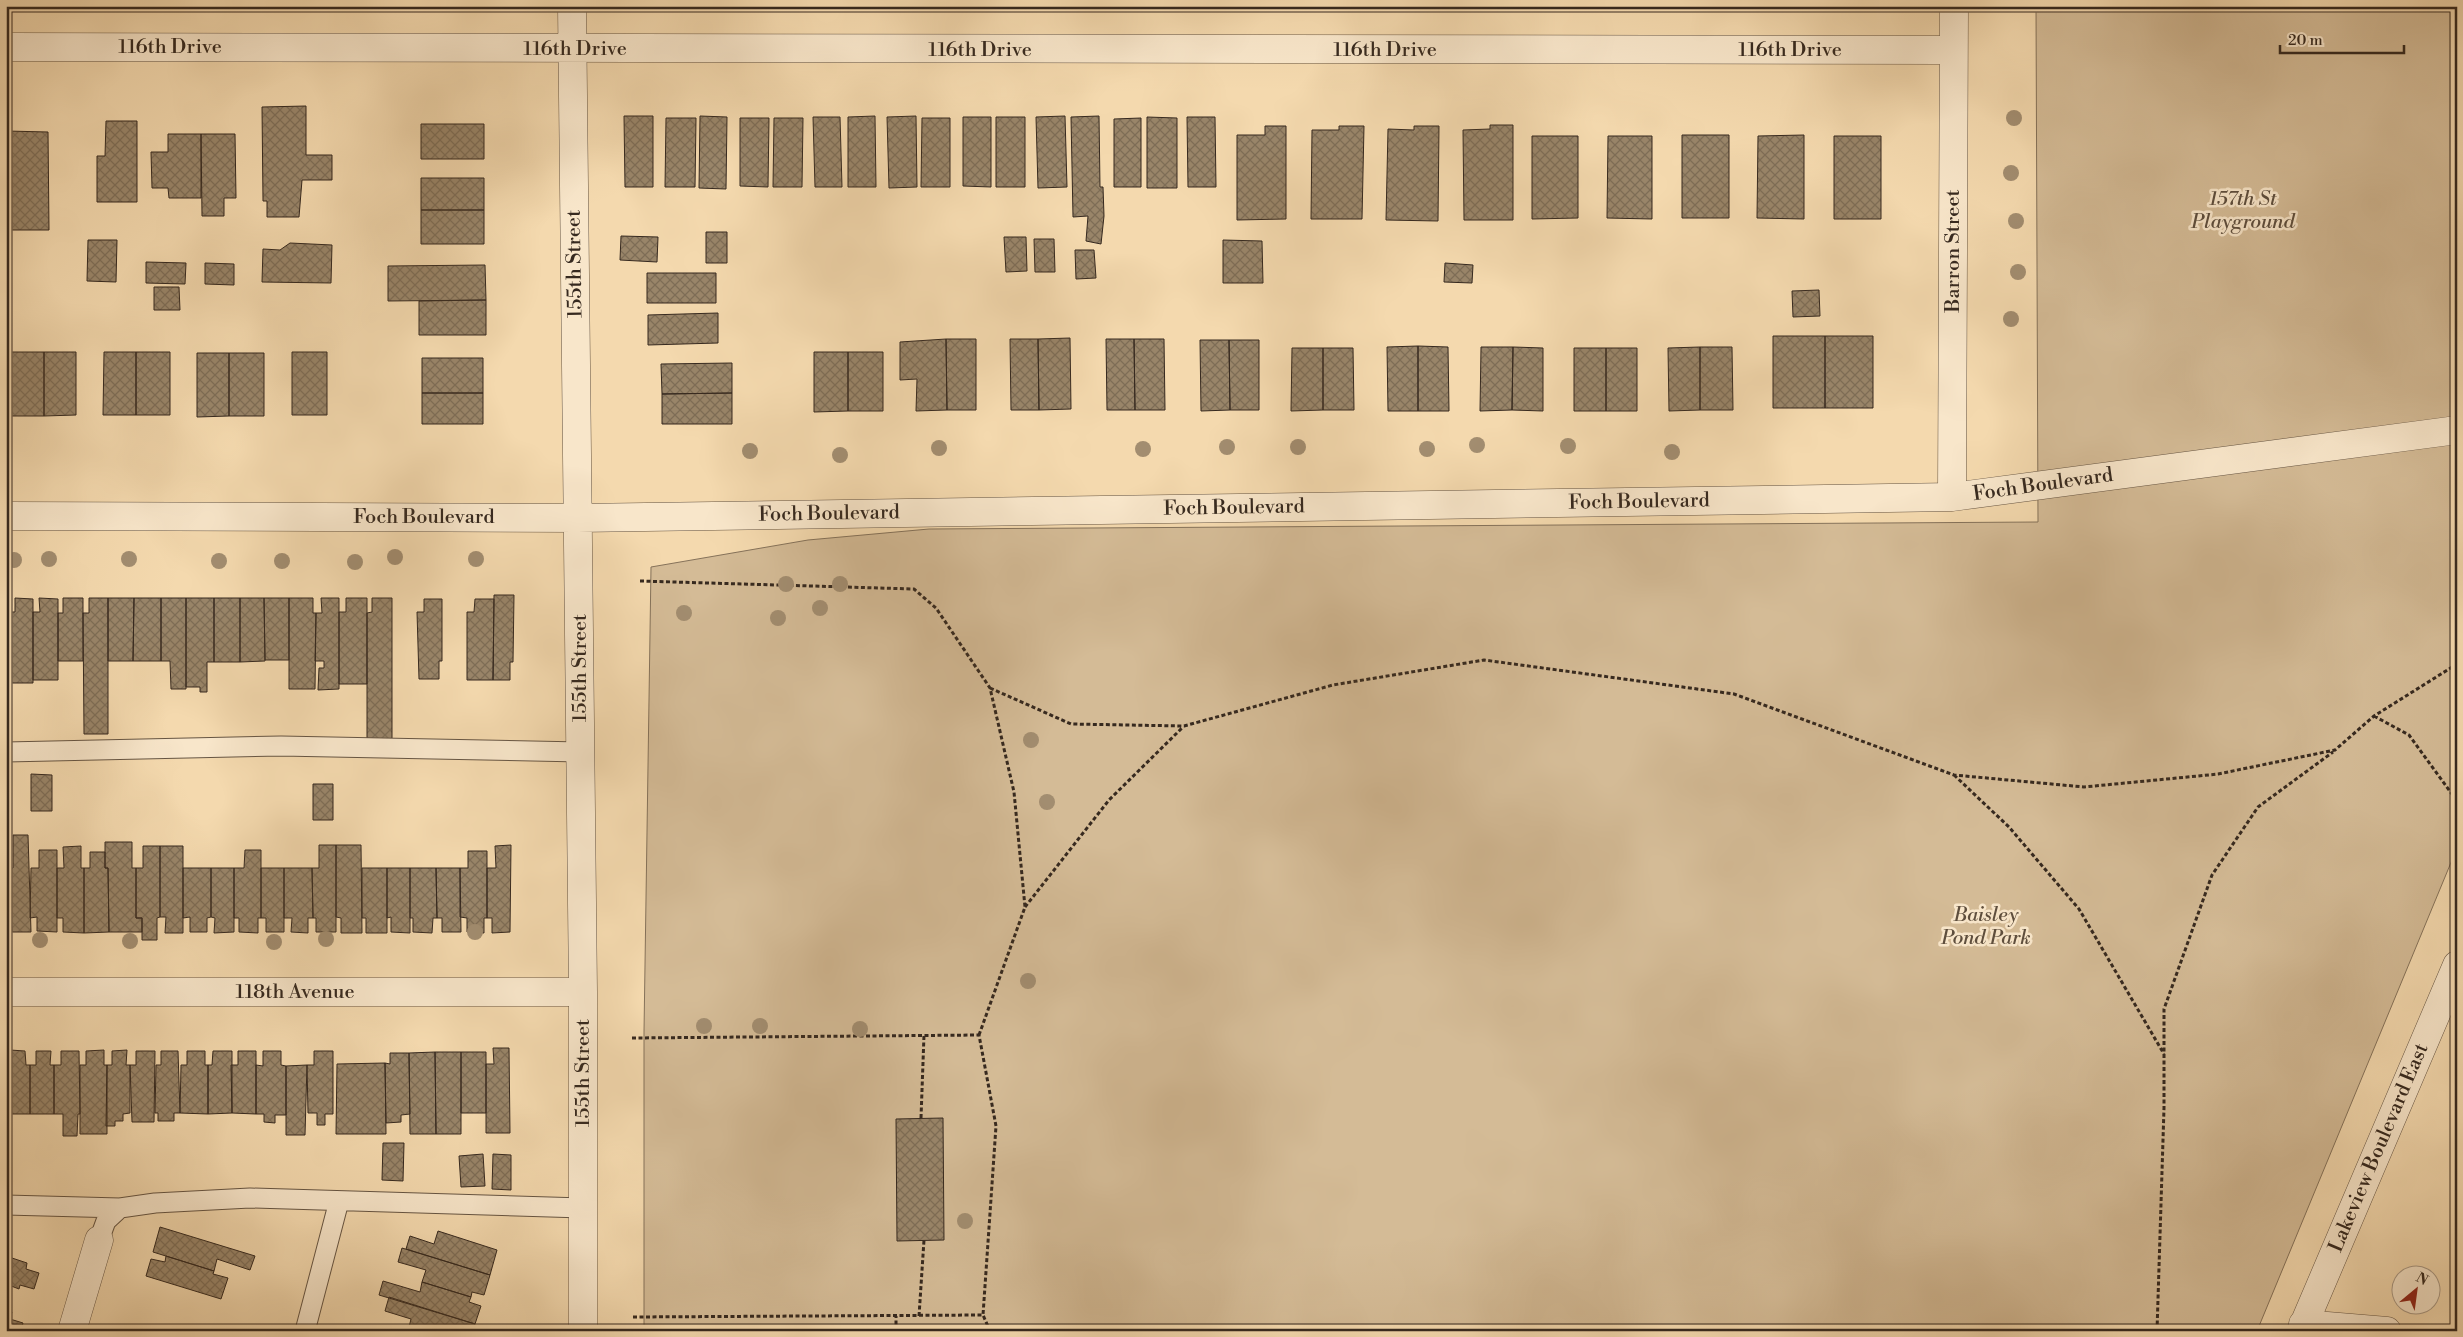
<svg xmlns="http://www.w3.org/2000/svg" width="2463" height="1337" viewBox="0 0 2463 1337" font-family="'Libre Bodoni',serif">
  <defs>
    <pattern id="building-cross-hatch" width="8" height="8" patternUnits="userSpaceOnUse" patternTransform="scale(1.25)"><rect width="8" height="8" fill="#998569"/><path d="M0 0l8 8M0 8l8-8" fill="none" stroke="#7e6d56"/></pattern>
  </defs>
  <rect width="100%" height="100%" fill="#f4d9ae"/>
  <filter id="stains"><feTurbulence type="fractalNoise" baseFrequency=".004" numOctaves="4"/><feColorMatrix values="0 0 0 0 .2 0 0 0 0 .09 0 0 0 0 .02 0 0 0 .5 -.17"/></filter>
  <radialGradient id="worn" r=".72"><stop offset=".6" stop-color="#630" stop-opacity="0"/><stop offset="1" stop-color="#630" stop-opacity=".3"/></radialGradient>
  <path fill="#d4bb96" stroke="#85725a" d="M2036,6h421v842l-200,483h-1613v-299l7,-465 157,-27 121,-11 1109,-7z"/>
  <path fill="url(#building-cross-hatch)" stroke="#36291f" d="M306,106v49h26v25h-30l-3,37h-32v-16h-4l-1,-94z
    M624,116h29v71h-28z
    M700,116l27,1 -1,72 -27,-1z
    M875,116l1,71h-28v-70z
    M916,116l1,71 -28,1 -2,-71z
    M1065,116l2,71 -29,1 -2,-71z
    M1099,116l1,71h3l1,29 -3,28 -15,-3 2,-25 -15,1 -2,-100z
    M813,117h27l2,70h-27z
    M963,117h28v70l-28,-1z
    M996,117h29v70h-29z
    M1147,117l30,1v70h-30z
    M1187,117h28l1,70h-28z
    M666,118h30l-1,69h-30z
    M740,118h29l-1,69 -28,-1z
    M774,118h29l-1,69h-29z
    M922,118h28v69h-29z
    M1141,118v69h-27v-68z
    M106,121h31v81h-40v-46h8z
    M421,124h63v35h-63z
    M1490,125h23v95h-49l-1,-90 27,-1z
    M1265,126h21v93l-49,1v-85h28z
    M1339,126h25l-2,93h-51l1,-89h27z
    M1414,126h25l-1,95 -52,-1 2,-91 26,1z
    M6,131l42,1 1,98h-43z
    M168,134h33v64h-32l-1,-10h-16l-1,-36h17z
    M201,134h34l1,64h-12v18h-22z
    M1682,135h47v83h-47z
    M1804,135v84l-47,-1 1,-82z
    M1532,136h46v82l-46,1z
    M1608,136h44v83l-45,-1z
    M1834,136h47v83h-47z
    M421,178h63v32h-63z
    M421,210h63v34h-63z
    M706,232h21v31h-21z
    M621,236l37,1 -1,25 -37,-2z
    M1004,237h22l1,34 -21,1z
    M1034,239h20l1,33h-20z
    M88,240h29l-1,42 -29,-1z
    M1223,240l39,1 1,42h-40z
    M290,243l42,2 -1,38 -69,-1 1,-33 17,1z
    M1075,250h19l2,28 -20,1z
    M146,262l40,1 -1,21 -39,-1z
    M205,263l29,1v21l-29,-1z
    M1445,263l28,2 -1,18 -28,-1z
    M485,265l1,35 -98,1v-35z
    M647,273h69v30h-69z
    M154,287h25l1,23h-26z
    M1819,290l1,26 -27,1 -1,-26z
    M486,300v35h-67v-34z
    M718,313v30l-70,2v-30z
    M1773,336h52v72h-52z
    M1825,336h48v72h-48z
    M1070,338l1,71 -32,1 -1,-71z
    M946,339l1,71 -31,1 1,-32 -17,1v-38z
    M946,339h30v71h-29z
    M1010,339h28l1,71h-28z
    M1106,339h28l1,71h-28z
    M1134,339h30l1,71h-30z
    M1200,340h29l1,70 -29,1z
    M1229,340h30v70h-29z
    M1418,346v65h-30l-1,-64z
    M1418,346l30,1 1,64h-31z
    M1481,347h32l-1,63 -32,1z
    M1513,347l30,1v63l-31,-1z
    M1700,347v63l-31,1 -1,-63z
    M1700,347h32l1,63h-33z
    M1292,348h31v62l-32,1z
    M1323,348h30l1,62h-31z
    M1574,348h32v63h-32z
    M1606,348h31v63h-31z
    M10,352h34v64h-34z
    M44,352h32v63l-32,1z
    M104,352h32v63h-33z
    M136,352h34v63h-34z
    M292,352h35v63h-35z
    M814,352h34v59l-34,1z
    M848,352h35v59h-35z
    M197,353h32v63l-32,1z
    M229,353h35v63h-35z
    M422,358h61v35h-61z
    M732,363v30l-70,1 -1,-30z
    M422,393h61v31h-61z
    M732,393v31h-70v-30z
    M494,595h20l-1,67h-3v18h-17z
    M15,598l18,1v84h-26v-71h8z
    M39,598l19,1v81h-25v-68h7z
    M63,598h20v63h-25v-48h5z
    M89,598h19v136h-24l-1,-121h6z
    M108,598h26l-1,63h-25z
    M134,598h27v63h-28z
    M161,598h25v91h-15l-1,-28h-9z
    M186,598h28v64h-7v30h-7v-5h-14z
    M214,598h26v64h-26z
    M240,598h24l1,63 -25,1z
    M264,598h25v62h-24z
    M289,598h24v15h3l-1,76h-26z
    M321,598h18v91l-21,1 1,-22h5v-7h-9l1,-48h6z
    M346,598h21v86h-28v-72h7z
    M372,598h20v142h-25v-127l5,-1z
    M424,599h18v62h-3v18h-20l-2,-67h7z
    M475,599h19l-1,81h-26v-68h7z
    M31,774l21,1v36h-21z
    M313,784h20v36h-20z
    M13,835h15l3,97h-19l-1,-14h-5v-50h7z
    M105,842h27v26h4v50h6v14h-33l-1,-64h-3z
    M319,845h17v87h-20v-14h-3l-1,-50h7z
    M336,845h25l1,88h-21v-15l-5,-1z
    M511,845l-1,87 -18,1v-15h-5v-50h9l-1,-22z
    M81,846v22h3v65l-21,-1v-14h-6v-50h7l-1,-21z
    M143,846h17v71l-3,1v22h-15v-22h-6v-50h7z
    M160,846h23v87h-18l1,-16h-6z
    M39,850h18v82l-20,-1v-14l-7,1 1,-50h8z
    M245,850h16v68h-3v15l-19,-1v-14h-5v-50h10z
    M468,851h19v67h-3v15l-17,-1v-14l-7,-1v-49h8z
    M90,852h15v16h3l1,64 -25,1v-65h6z
    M183,868h28v49l-4,1v14h-17v-15l-7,1z
    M211,868h23v64l-20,1 1,-15 -4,-1z
    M261,868h23v64h-18v-14h-5z
    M284,868h28l1,50h-5v15l-17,-1 1,-14h-8z
    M362,868h25v65h-21v-15h-4z
    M387,868h23v65l-19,-1v-15l-4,1z
    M410,868h26l1,50h-4l-1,15 -19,-1v-14h-3z
    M436,868h24l1,64h-19v-14h-5z
    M493,1048h16l1,85h-24v-69h8z
    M10,1050l15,1 1,14h4v49h-24v-49h4z
    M104,1050v15h3v69h-27v-69h6v-14z
    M127,1050l-1,15h4v48l-7,1v7h-8v5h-9l1,-61h5v-14z
    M36,1051h15l-1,14h4v49h-24v-49h6z
    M61,1051h18l1,63h-2l-1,22h-14v-22h-9v-49h7z
    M136,1051h19l-1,71h-22l-2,-57h6z
    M161,1051h17l2,62h-6v8h-16v-8h-3l1,-48h5z
    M187,1051h18v14h3v49l-28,-1 1,-48h6z
    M213,1051h19v62l-24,1v-49h4z
    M238,1051h18v63l-24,-1 -1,-48h7z
    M263,1051h18v14l5,1v49h-11v8l-11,-1v-8h-8v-49l7,1z
    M314,1051h19v63h-8v11h-8v-12h-9l-1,-48h7z
    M435,1052l1,82h-26l-1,-81z
    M435,1052h26v82h-25z
    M461,1052h25v61h-25z
    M390,1053h19l1,61 -9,1v7l-15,1 -1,-60 5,1z
    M385,1063l1,71h-50l1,-70z
    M307,1065l-2,70h-19v-69z
    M943,1118l1,122 -47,1 -1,-122z
    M383,1143h21l-1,38 -21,-1z
    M483,1154l2,32 -24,1 -2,-31z
    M493,1154l18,1v35l-19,-1z
    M160,1227l95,29 -5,14 -33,-11 -3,12 -61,-19z
    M438,1231l59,19 -7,25 -84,-26 4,-13 24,8z
    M402,1248l88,27 -6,20 -12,-3 -1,5 -49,-15 4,-12 -28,-8z
    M6,1256l21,7 -1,6 13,4 -5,16 -14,-4 -1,4 -13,-5z
    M166,1256l48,15 -1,3 15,4 -7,21 -75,-23 5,-17 14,3z
    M383,1281l37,11 2,-10 49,15 -2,5 12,4 -6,18 -96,-29z
    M389,1297l86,27 -2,7h-65l3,-12 -26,-8z
    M6,1310l6,2 -2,7 13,4 -2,8h-15z"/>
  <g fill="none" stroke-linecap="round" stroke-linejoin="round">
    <g stroke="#665543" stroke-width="21">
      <path id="service" d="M6,752l275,-6 300,6
        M6,1205l114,3
        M99,1240l7,-19 14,-13 35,-5 95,-5 333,10
        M305,1331l34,-130"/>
    </g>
    <g stroke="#665543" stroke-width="29">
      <path id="minor" d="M572,6l11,986v339
        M6,47l1947,3
        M1952,497l2,-491
        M6,516l572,2 1374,-21 505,-67
        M6,992h577
        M2303,1324l84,7
        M72,1331l27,-91
        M2301,1331l156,-366"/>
    </g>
    <path stroke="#36291f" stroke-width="3" stroke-dasharray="4 2.5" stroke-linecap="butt" d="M640,581l274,8 22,19 54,80 24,104 11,115 -46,128
      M990,688l81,36 113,2 149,-41 151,-25 250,34 220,81 130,12 134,-13 117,-24 39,-34 83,-52
      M2374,716l35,19 48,66
      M1954,775l55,52 70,82 85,145
      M1025,907l84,-107 74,-73
      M632,1038l347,-3 17,91 -13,189
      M921,1118l3,-83
      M919,1316l5,-76
      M633,1317l350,-2 7,16
      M896,1331v-15
      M2157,1331l7,-223v-99l48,-134 46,-68 75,-55"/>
    <use href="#service" stroke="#f8e6ca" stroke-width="19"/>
    <use href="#minor" stroke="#f8e6ca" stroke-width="28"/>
  </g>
  <g fill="#a28d70">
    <circle cx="2014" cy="118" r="8"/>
    <circle cx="2011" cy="173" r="8"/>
    <circle cx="2016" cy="221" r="8"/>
    <circle cx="2018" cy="272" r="8"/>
    <circle cx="2011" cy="319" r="8"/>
    <circle cx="1477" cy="445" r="8"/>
    <circle cx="1568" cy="446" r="8"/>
    <circle cx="1227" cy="447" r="8"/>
    <circle cx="1298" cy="447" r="8"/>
    <circle cx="939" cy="448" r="8"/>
    <circle cx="1143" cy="449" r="8"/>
    <circle cx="1427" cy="449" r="8"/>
    <circle cx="750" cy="451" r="8"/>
    <circle cx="1672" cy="452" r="8"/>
    <circle cx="840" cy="455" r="8"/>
    <circle cx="395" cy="557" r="8"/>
    <circle cx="49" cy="559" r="8"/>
    <circle cx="129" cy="559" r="8"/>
    <circle cx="476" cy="559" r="8"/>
    <circle cx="14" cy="560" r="8"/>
    <circle cx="219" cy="561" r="8"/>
    <circle cx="282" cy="561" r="8"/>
    <circle cx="355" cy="562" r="8"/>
    <circle cx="786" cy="584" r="8"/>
    <circle cx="840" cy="584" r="8"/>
    <circle cx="820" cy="608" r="8"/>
    <circle cx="684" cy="613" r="8"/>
    <circle cx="778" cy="618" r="8"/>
    <circle cx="1031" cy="740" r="8"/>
    <circle cx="1047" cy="802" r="8"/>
    <circle cx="475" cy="932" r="8"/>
    <circle cx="326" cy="939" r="8"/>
    <circle cx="40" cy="940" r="8"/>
    <circle cx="130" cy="941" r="8"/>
    <circle cx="274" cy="942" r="8"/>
    <circle cx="1028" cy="981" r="8"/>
    <circle cx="704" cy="1026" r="8"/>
    <circle cx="760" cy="1026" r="8"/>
    <circle cx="860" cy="1029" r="8"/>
    <circle cx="965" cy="1221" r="8"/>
  </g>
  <g text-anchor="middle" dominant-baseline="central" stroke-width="5" stroke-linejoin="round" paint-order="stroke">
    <g font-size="20" fill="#36291f" stroke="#f8e6ca">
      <text x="170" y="47">116th Drive</text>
      <text x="575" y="49">116th Drive</text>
      <text x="980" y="50">116th Drive</text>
      <text x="1385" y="50">116th Drive</text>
      <text x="1790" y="50">116th Drive</text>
      <text transform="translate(1953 251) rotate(-90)">Barron Street</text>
      <text transform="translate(575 264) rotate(-91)">155th Street</text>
      <text transform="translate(2043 485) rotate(-8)">Foch Boulevard</text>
      <text transform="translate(1639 502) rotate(-1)">Foch Boulevard</text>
      <text transform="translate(1234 508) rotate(-1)">Foch Boulevard</text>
      <text transform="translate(829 514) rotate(-1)">Foch Boulevard</text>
      <text x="424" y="517">Foch Boulevard</text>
      <text transform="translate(580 668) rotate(-90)">155th Street</text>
      <text x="295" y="992">118th Avenue</text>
      <text transform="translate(583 1073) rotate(-90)">155th Street</text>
      <text transform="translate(2379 1148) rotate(-67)">Lakeview Boulevard East</text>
    </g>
    <g font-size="20" font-style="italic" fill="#5e4e3d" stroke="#f8e6ca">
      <text x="2243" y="199">157th St<tspan x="2243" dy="23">Playground</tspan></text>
      <text x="1986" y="915">Baisley<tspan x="1986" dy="23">Pond Park</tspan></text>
    </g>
  </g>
  <rect width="2463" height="1337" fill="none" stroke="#f4d9ae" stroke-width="25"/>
  <rect x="8" y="8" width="2448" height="1322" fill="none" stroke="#36291f" stroke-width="2.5"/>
  <rect x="12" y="12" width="2438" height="1312" fill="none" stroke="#36291f"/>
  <g transform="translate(2416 1290) rotate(29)"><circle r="24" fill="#f8e6ca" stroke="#aa9a86"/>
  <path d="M0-4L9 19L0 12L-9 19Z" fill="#8f2418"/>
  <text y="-8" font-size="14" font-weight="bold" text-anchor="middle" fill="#36291f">N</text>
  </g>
  <path d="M2280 45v8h124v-8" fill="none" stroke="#36291f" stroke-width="2.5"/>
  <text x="2288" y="45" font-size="15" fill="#36291f" stroke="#f8e6ca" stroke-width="4" paint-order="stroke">20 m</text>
  <rect width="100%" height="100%" filter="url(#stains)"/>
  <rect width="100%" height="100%" fill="url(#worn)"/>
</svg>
